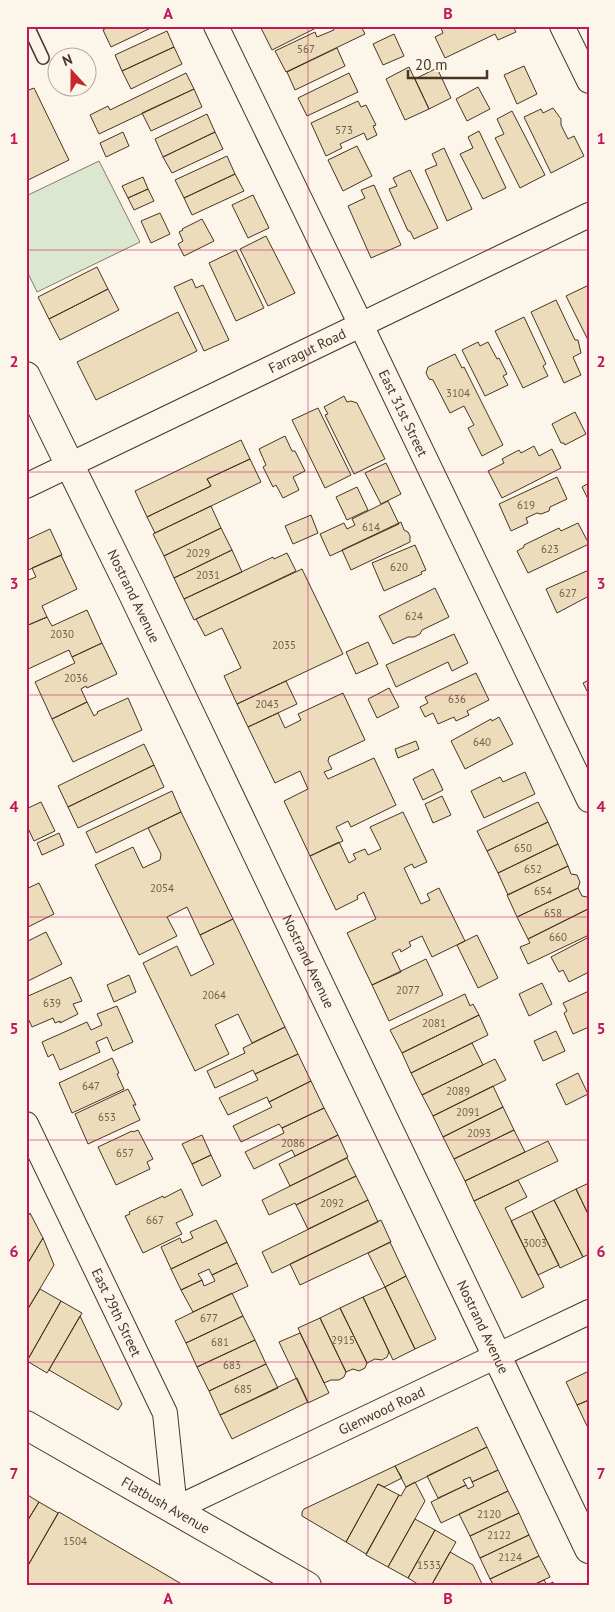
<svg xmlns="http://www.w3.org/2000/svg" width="615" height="1612" viewBox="0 0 615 1612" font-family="'PT Sans',sans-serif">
  <rect width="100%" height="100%" fill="#fbf6e9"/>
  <path fill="#dce7d0" stroke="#887966" d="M99,161l41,81 -103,50 -11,-23v-73z"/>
  <path fill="#ecdcbc" stroke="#4a3520" d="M110,26h45l-44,21 -8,-17z
    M260,26h60l-48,24z
    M332,26h29l4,8 -79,38 -11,-21 40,-19 2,5 17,-7z
    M446,26h67l3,6 -18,8 -3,-6 -50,24 -10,-21 8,-4 -2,-5z
    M167,31l7,16 -52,24 -7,-16z
    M394,34l10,22 -21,9 -10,-21z
    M174,47l8,17 -51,25 -9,-18z
    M337,48l8,18 -50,24 -8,-18z
    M524,66l13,28 -20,10 -13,-29z
    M409,67l20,42 -24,11 -19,-41z
    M437,68l14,30 -22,11 -14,-30z
    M186,73l8,16 -95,45 -9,-19 18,-9 2,4z
    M349,73l9,19 -51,24 -9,-18z
    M478,87l12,22 -23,12 -11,-22z
    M34,88l35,72 -43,21v-90z
    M194,89l8,18 -51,24 -9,-18z
    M358,101l3,6 5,-2 10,20 -3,1 4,9 -10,5 -3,-7 -24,11 2,4 -16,8 -15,-33z
    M553,108l8,11v6l7,14 6,-3 10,20 -33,17 -27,-56 17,-8 2,4z
    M512,111l33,64 -25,13 -25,-50 9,-4 -7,-15z
    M207,114l8,18 -52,25 -8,-18z
    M479,131l27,57 -23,11 -23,-45 13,-6 -5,-11z
    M123,132l6,14 -23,11 -6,-14z
    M215,132l8,17 -51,24 -9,-16z
    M357,146l15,30 -29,15 -15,-31z
    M444,148l28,61 -25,12 -22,-51 12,-5 -5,-11z
    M227,156l8,18 -51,24 -9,-18z
    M410,170l28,58 -24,11 -4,-8h-2l-19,-42 8,-3 -4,-8z
    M235,174l9,17 -52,24 -8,-17z
    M143,177l5,12 -20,9 -6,-12z
    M374,185l27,60 -30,13 -23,-52 17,-8 -4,-8z
    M148,189l6,12 -20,9 -6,-12z
    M253,195l16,33 -21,10 -16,-33z
    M160,213l10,21 -19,9 -10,-22z
    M202,219l12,22 -30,15 -6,-12 5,-3 -4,-9 4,-2 -1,-1z
    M266,236l29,57 -27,13 -28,-57z
    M236,250l28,58 -28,13 -27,-58z
    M97,267l11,22 -59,30 -11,-22z
    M192,279l4,9 7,-3 26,55 -25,11 -30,-64z
    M589,285v57l-23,-46z
    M108,289l11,21 -59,30 -11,-21z
    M556,300l19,40h3l3,13 -8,4 8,18 -17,8 -33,-71z
    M178,312l19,39 -101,49 -19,-38z
    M524,317l22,47 -3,2 5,10 -25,12 -28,-57z
    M478,342l2,4 8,-4 9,17 2,-1 8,16 -4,2 5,9 -23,11 -23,-46z
    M455,354l7,14 2,-1 39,78 -21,11 -14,-28 6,-3 -10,-19 -14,7 -17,-33 -4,-1 -3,-6 2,-6z
    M344,396l3,6 4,-1 6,2 28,56 -31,15 -29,-59 3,-1 -4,-7z
    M318,408l33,67 -26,13 -33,-68z
    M575,412l11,22 -21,11 -1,-2h-3l-9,-19z
    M285,436l7,15h3l10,20 -12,6 6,13 -16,8 -7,-13 -3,2 -10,-20 3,-2 -7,-16z
    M241,440l9,19 -43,20 4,7 -64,31 -12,-26z
    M534,446l5,10 13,-7 9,19 -59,30 -14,-27 16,-8 -2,-4 17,-9 2,3z
    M250,459l11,23 -106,51 -8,-16 64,-31 -4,-7z
    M386,463l15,31 -20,10 -16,-31z
    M557,477l10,22 -17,8 -1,4 -8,3 -4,-1 -11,5 2,5 -17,8 -12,-27z
    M589,483v18l-7,-14z
    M357,487l11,23 -21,10 -11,-23z
    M388,501l11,23 -69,32 -10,-22 24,-11 3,6 8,-4 -3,-6z
    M211,506l10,22 -57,28 -11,-22z
    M311,515l7,18 -25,11 -8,-18z
    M401,522l3,8 4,2 2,4v6l-59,28 -9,-20z
    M578,523l11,21 -61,29 -11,-22 7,-4v-2l35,-17 2,3z
    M221,528l11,22 -58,28 -10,-22z
    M50,529l12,26 -36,16v-31z
    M415,545l11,25 -5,2 1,2 -38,17 -12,-28z
    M232,550l10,22 -58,27 -10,-21z
    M287,553l9,18 -102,49 -10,-21 89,-42 1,2z
    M61,555l16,34 -35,17 5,11 -21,9v-45l10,-4 -4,-9z
    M302,569l41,85 -106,50 -13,-28 17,-8 -19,-40 -17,8 -9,-17z
    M589,570v26l-32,17 -11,-24z
    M435,588l14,29 -27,13 -2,4 -6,3h-6l-15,7 -14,-28z
    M87,610l15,33 -30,14 -3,-7 -43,20v-44l21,-9 5,9z
    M454,634l14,29 -16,8 -4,-9 -52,25 -10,-22z
    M368,642l10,22 -22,10 -10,-22z
    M102,643l15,31 -30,14 -1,-2 -5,3 6,13 -35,17 -17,-37 40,-19 -3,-6z
    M476,673l13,27 -22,11 2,4 -13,6 -2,-4 -16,7 -5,-11 -8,4 -5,-10 8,-4 -3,-6z
    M589,680v15l-6,-12z
    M286,681l11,23 -49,23 -11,-23z
    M389,688l10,19 -22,11 -9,-19z
    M343,693l22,47 -36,17 -1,4 4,8 -8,3 4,7 46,-21 22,47 -45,22 -3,-6 -12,6 7,14 -33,15 -26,-55 24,-12 -8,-18 -25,12 -27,-56 30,-14 7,15 16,-8 -3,-6z
    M128,698l14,32 -69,32 -21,-43 35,-17 7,14 4,-3 -1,-1z
    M499,717l14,27 -48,25 -14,-28 40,-22 1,2z
    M416,741l3,8 -21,9 -3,-9z
    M144,744l10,21 -86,42 -10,-21z
    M154,765l10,22 -86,41 -10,-21z
    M433,769l10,21 -20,10 -10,-21z
    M525,772l10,22 -51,24 -13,-27 29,-14 3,5z
    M172,791l9,21 -85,41 -10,-21z
    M442,796l9,19 -18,8 -8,-19z
    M41,802l14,29 -21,10 -8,-17v-15z
    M538,802l10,20 -61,29 -10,-20z
    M181,812l52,107 -33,16 -13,-28 -20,10 10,19 -38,19 -44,-90 38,-18 10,21 17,-8 1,-6 -13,-26z
    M403,812l24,50 -13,6 -2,-4 -8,4 17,36 9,-4 -3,-6 12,-6 26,53 -33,16 -10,-21 -13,6 2,4 -10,6 -1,-3 -8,4 9,19 -29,13 -25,-52 29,-14 -12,-27 -7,4 1,3 -22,11 -26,-54 29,-14 10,21 7,-4 -3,-5 12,-5 3,6 13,-6 -11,-22z
    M548,822l10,22 -60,29 -11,-22z
    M59,833l5,12 -22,10 -5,-12z
    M558,844l10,22 -60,29 -10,-22z
    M568,866l3,8 6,1 3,7 -2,6 -61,29 -10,-22z
    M39,883l15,31 -28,14v-39z
    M578,888l4,8 5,1 2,2 -1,10 -60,30 -11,-22z
    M588,909l1,26 -61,29 -8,-17 10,-4 -2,-4z
    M233,919l52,108 -33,16 -14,-29 -23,11 14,29 -34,17 -52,-108 34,-17 14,30 23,-12 -14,-29z
    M46,932l16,32 -36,18v-40z
    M477,935l21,43 -20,10 -21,-43z
    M589,937v35l-20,10 -6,-12 -4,2 -8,-15z
    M426,959l17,36 -54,26 -17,-36z
    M129,975l7,17 -22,10 -7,-17z
    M71,977l11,24 -9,3 5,10 -18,9v-2l-5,2 -2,-5 -21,9 -6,-13v-17z
    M542,983l10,21 -23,12 -10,-22z
    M589,991v36l-16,7 -9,-21 3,-2 -4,-8z
    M465,994l5,12 3,-2 6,11 -77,38 -12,-23z
    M117,1006l16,36 -20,9 -6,-14 -11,5 4,10 -40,18 -7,-16 -5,3 -6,-15 45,-20 4,8 11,-5 -5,-11z
    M479,1015l9,20 -77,38 -9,-20z
    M285,1027l13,27 -43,20 -2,-4 -38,18 -8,-17 38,-18 -2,-5z
    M556,1031l9,20 -22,10 -9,-20z
    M472,1043l11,22 -61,30 -11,-22z
    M298,1054l13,27 -42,21 -2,-5 -39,18 -9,-17 39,-18 -3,-6z
    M112,1058l7,15 -2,1 7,15 -52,24 -13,-30z
    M495,1059l11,21 -73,36 -11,-21z
    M578,1073l10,21 -22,11 -10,-21z
    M311,1081l13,27 -42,20 -3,-4 -38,18 -8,-16 39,-19 -3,-5z
    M493,1086l10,21 -60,30 -10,-21z
    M128,1089l8,16h-3l7,15 -52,24 -13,-30z
    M503,1107l11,23 -60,29 -11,-22z
    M324,1108l14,27 -43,21 -3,-6 -38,19 -9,-17 39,-19 -2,-5z
    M138,1130l15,29 -6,3 3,7 -34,16 -18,-38 34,-16 1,1z
    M514,1130l11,22 -60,29 -11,-22z
    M202,1135l9,20 -19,9 -10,-20z
    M338,1135l10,22 -58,29 -11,-22z
    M548,1141l10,20 -84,40 -9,-20z
    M211,1155l10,21 -19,10 -10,-22z
    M347,1158l9,18 -60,29 -1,-2 -26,12 -7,-15z
    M356,1176l12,24 -60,29 -12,-24z
    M518,1180l9,17 -22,11 39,79 -22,11 -48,-97z
    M589,1183v33l-13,-27z
    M181,1189l12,26 -17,8 6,11 -39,19 -18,-37 5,-2 -1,-2 34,-16 1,2z
    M576,1189l13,27v38l-6,3 -29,-57z
    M368,1200l10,22 -106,51 -10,-21z
    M554,1200l29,57 -23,11 -28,-57z
    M532,1211l27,54 -21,10 -27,-54z
    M30,1213l13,25 -17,28v-46z
    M216,1220l11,22 -56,27 -10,-22 19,-9 2,5 11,-5 -3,-6z
    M381,1220l10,22 -91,43 -10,-21z
    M43,1238l11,27 -28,47v-46z
    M227,1242l10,21 -25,12 -3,-6 -11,5 4,6 -21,10 -10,-21z
    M390,1242l16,34 -21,11 -17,-34z
    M237,1263l11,23 -55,26 -12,-22 21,-10 2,6 11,-5 -3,-6z
    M406,1276l30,63 -21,10 -30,-62z
    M385,1287l30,62 -22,11 -30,-63z
    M40,1289l21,12 -34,60 -1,-49z
    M232,1293l11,23 -57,27 -11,-22z
    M363,1297l26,55 -2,5 -5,3 -7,-1 -8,4 -27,-55z
    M61,1301l21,12 -35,60 -20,-12z
    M340,1308l27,55 -2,5 -6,3 -6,-2 -7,3 -26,-54z
    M80,1316l42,88 -4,6 -69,-40z
    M243,1316l12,24 -58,27 -11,-24z
    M320,1318l26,54 -2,5 -5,3h-8l-7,3 -26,-55z
    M300,1333l29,60 -21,10 -29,-61z
    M255,1340l11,24 -57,27 -12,-24z
    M266,1364l12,24 -58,27 -11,-24z
    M589,1371v29l-12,5 -11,-23z
    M297,1378l11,24 -76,37 -12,-24z
    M589,1400v26h-2l-10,-21z
    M477,1427l10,20 -81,40 -11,-21z
    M487,1447l11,23 -26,12 -2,-5 -7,3 3,5 -28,13 -11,-22z
    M395,1466l7,12 -18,9 -6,-3 -32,58 -44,-26v-4l2,-3z
    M498,1470l10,21 -67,32 -10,-21 35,-17 2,4 6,-3 -2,-4z
    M415,1482l10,19 -37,66 -22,-12 33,-60 2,1 5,-9z
    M378,1484l21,11 -33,59 -20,-12z
    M508,1491l11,22 -49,23 -11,-22z
    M26,1494l13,8 -13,21z
    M39,1502l19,11 -32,56v-46z
    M59,1512l126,74h-159v-17z
    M519,1513l10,22 -49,23 -10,-22z
    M415,1519l20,11 -27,48 -20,-11z
    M435,1530l21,12 -25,44h-10l-13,-8z
    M529,1535l10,21 -49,23 -10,-21z
    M450,1552l23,13 10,21h-52z
    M539,1556l11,21 -19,9h-37l-4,-7z
    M544,1580l3,5 6,-3 1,4h-23z"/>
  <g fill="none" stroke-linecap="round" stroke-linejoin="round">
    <g stroke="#4a3520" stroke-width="14">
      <path id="lane" d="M28,26l15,32"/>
    </g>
    <g stroke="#4a3520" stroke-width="26">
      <g id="street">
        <path id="s1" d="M216,26l145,299 228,475"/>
        <path d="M562,26l27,55"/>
        <path id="s2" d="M26,486l563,-271"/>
        <path id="s3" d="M26,1124l139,289 10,96 414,-197"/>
      </g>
    </g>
    <g stroke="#4a3520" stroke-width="30">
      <g id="secondary">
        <path id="s4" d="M26,376l106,216 457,957"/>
      </g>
    </g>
    <g stroke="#4a3520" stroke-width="30">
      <g id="primary">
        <path id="s5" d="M26,1425l281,161"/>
      </g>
    </g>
    <use href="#lane" stroke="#fbf6e9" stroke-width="11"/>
    <use href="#street" stroke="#fbf6e9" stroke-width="24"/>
    <use href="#secondary" stroke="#fbf6e9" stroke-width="28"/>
    <use href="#primary" stroke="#fbf6e9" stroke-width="28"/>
  </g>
  <path fill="none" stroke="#c2185b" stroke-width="1" stroke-opacity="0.55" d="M308,26v1560M26,250h563M26,472h563M26,695h563M26,917h563M26,1140h563M26,1362h563"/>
  <g text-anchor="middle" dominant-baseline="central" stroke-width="4" stroke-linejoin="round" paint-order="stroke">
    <g font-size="11" fill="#725f47">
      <text x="306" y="49">567</text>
      <text x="344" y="130">573</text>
      <text x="458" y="393">3104</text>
      <text x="526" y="505">619</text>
      <text x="371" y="527">614</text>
      <text x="550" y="549">623</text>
      <text x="198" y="553">2029</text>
      <text x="399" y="567">620</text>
      <text x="208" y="575">2031</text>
      <text x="568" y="593">627</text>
      <text x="414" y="616">624</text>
      <text x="62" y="634">2030</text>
      <text x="284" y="645">2035</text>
      <text x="76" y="678">2036</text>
      <text x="457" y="699">636</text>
      <text x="267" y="704">2043</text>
      <text x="482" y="742">640</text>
      <text x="523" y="848">650</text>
      <text x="533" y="869">652</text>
      <text x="162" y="888">2054</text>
      <text x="543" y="891">654</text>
      <text x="553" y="913">658</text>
      <text x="558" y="937">660</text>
      <text x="408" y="990">2077</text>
      <text x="214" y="995">2064</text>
      <text x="52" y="1003">639</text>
      <text x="434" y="1023">2081</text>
      <text x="91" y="1086">647</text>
      <text x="458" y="1091">2089</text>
      <text x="468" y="1112">2091</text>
      <text x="107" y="1117">653</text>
      <text x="479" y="1133">2093</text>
      <text x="293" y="1143">2086</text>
      <text x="125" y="1153">657</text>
      <text x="332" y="1203">2092</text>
      <text x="155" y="1220">667</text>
      <text x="535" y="1243">3003</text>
      <text x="209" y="1318">677</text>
      <text x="343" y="1340">2915</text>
      <text x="220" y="1342">681</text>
      <text x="232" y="1365">683</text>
      <text x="243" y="1389">685</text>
      <text x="489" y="1514">2120</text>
      <text x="499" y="1535">2122</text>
      <text x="75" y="1541">1504</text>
      <text x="510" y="1557">2124</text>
      <text x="429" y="1565">1533</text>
    </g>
    <g font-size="14" fill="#4a3520" stroke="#fbf6e9">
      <text stroke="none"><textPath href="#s2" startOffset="312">Farragut Road</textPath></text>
      <text stroke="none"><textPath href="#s1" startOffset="430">East 31st Street</textPath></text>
      <text stroke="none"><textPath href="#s4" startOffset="245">Nostrand Avenue</textPath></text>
      <text stroke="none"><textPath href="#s4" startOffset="650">Nostrand Avenue</textPath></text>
      <text stroke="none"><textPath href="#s3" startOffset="209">East 29th Street</textPath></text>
      <text stroke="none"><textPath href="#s4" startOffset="1055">Nostrand Avenue</textPath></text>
      <text stroke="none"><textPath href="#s3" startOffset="646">Glenwood Road</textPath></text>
      <text stroke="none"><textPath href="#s5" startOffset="161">Flatbush Avenue</textPath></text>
    </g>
  </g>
  <rect width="615" height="1612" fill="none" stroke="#fbf6e9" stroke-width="55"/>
  <g transform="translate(72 72) rotate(339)"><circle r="24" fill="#fbf6e9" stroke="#b4a999"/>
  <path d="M0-4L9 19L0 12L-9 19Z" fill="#c62828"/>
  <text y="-8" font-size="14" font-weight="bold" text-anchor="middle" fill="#4a3520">N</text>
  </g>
  <path d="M408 70v8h79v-8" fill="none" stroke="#4a3520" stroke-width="2.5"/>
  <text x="415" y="70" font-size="15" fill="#4a3520" stroke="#fbf6e9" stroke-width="4" paint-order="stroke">20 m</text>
  <rect x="28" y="28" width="560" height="1556" fill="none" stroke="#c2185b" stroke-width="2"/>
  <g font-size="16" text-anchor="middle" font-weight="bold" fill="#c2185b">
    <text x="168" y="19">A</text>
    <text x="448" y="19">B</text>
    <text x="14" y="144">1</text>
    <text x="601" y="144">1</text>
    <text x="14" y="367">2</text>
    <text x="601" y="367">2</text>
    <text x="14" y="589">3</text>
    <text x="601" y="589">3</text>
    <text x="14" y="812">4</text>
    <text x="601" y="812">4</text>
    <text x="14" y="1034">5</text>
    <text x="601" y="1034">5</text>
    <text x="14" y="1257">6</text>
    <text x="601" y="1257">6</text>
    <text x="14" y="1479">7</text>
    <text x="601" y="1479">7</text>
    <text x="168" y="1604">A</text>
    <text x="448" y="1604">B</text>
  </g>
</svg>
